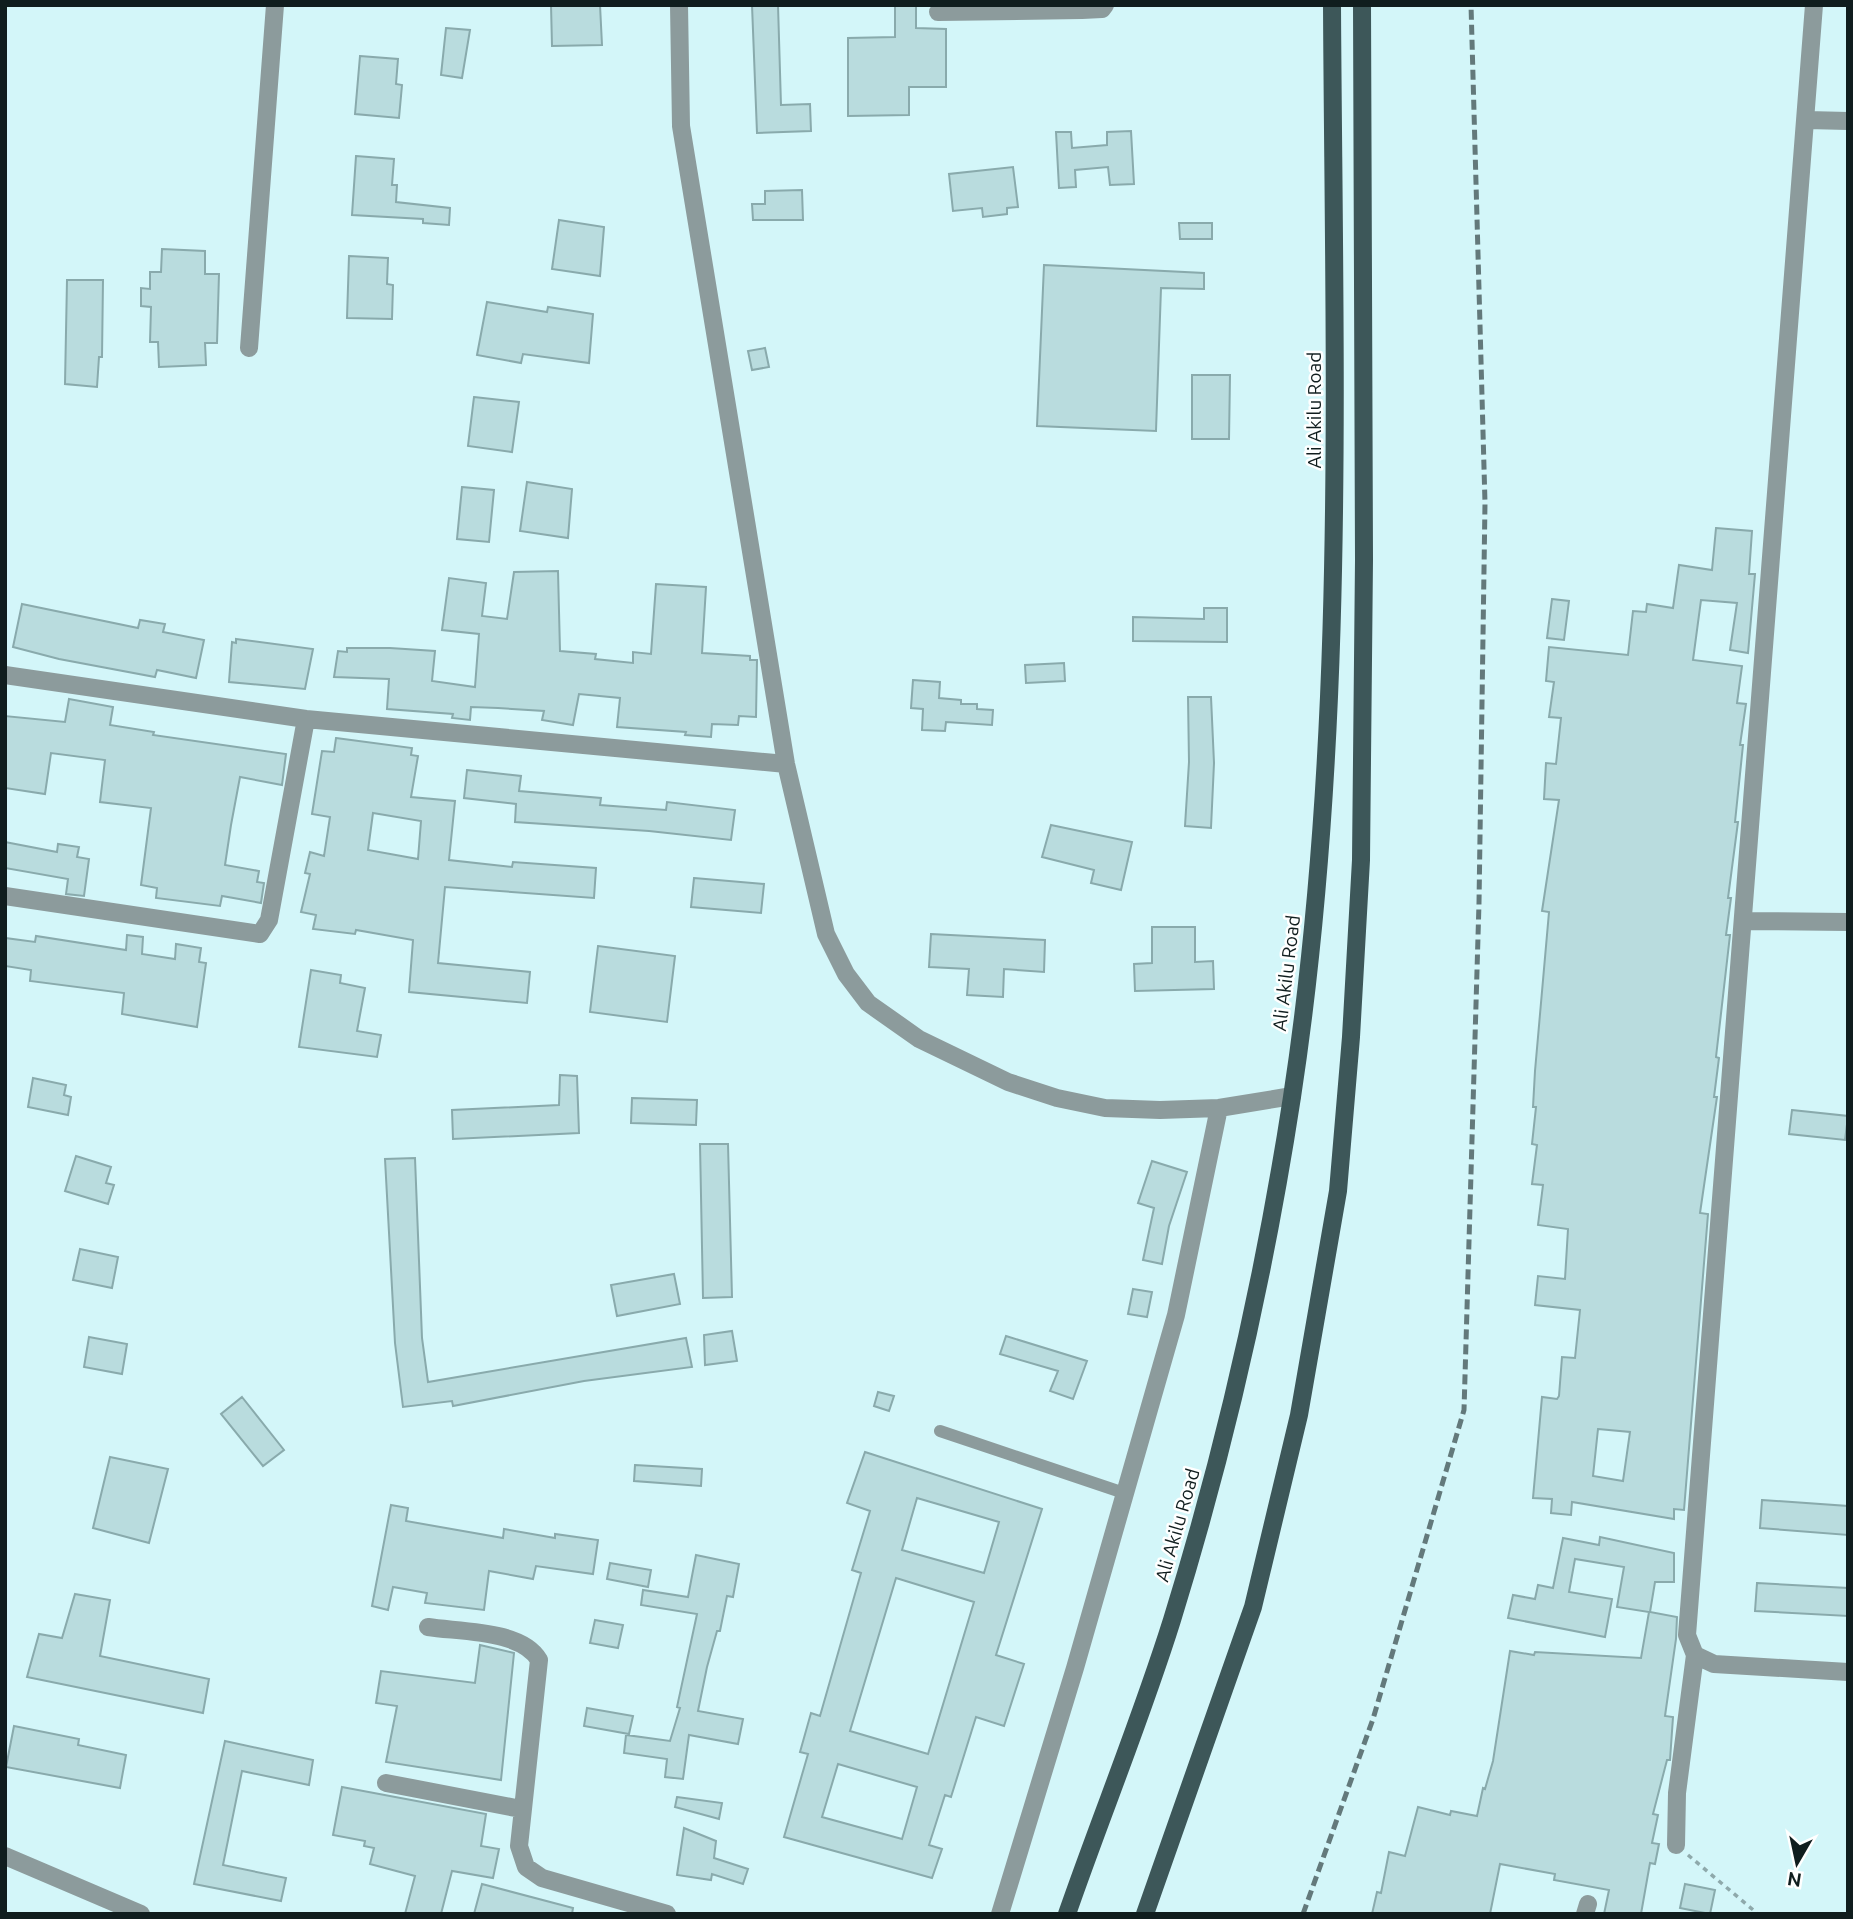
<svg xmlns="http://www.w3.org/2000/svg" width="1853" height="1919" viewBox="0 0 1853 1919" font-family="Ubuntu,sans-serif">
  <rect width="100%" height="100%" fill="#d3f6f9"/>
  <path fill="#b9dcde" stroke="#89aaac" stroke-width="2" fill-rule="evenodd" d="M551,5h49l2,40 -50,1z
    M752,5h26l3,100 29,-1 1,27 -54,2z
    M895,5h21v23l30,1v58h-37v28l-61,1v-78l47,-1z
    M446,28l24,2 -8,48 -21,-3z
    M360,56l38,3 -2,25 6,1 -3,33 -44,-4z
    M1131,131l3,53 -24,1 -2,-18 -33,3 1,17 -17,1 -3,-56h15l1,16 35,-3v-13z
    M356,156l38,3 -2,26h5l-1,17 54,6 -1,17 -26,-2v-4l-71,-4z
    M1013,167l5,40 -11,1v6l-24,3 -1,-9 -29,3 -4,-37z
    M802,190l1,30h-50l-1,-16h13v-13z
    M559,220l45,7 -4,49 -48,-7z
    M1179,223h33v16h-32z
    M162,249l43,2v23h14l-2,69h-12l1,22 -47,2 -1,-25h-8l1,-35 -10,-1v-18l9,1v-17h11z
    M349,256l39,2 -1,26 6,1 -1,34 -45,-1z
    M1044,265l160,8v16l-43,-1 -5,143 -119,-5z
    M67,280h36l-1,77h-3l-2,30 -32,-3z
    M487,302l60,10 1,-5 45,7 -4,49 -66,-9 -2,9 -44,-8z
    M765,348l4,19 -17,3 -4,-19z
    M1192,375h38l-1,64h-37z
    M474,397l45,5 -7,50 -44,-6z
    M527,482l45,7 -4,49 -48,-7z
    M462,487l32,3 -5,52 -32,-3z
    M1716,528l36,3 -3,43h6l-7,79 -18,-3 7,-47 -36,-3 -8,60 49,6 -5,37 9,1 -6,41h3l-8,77h3l-10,76h3l-5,37h4l-14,122 3,1 -5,39h3l-17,116 8,1 -24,296 -10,-1v10l-102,-17 -1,13 -20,-2 1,-14 -19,-1 9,-101 15,2 2,-3 3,-39 13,1 5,-48 -45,-5 3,-29 27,3 3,-50 -30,-4 5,-40 -11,-1 5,-39 -5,-1 4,-37h-3l2,-36 14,-159 -7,-1 17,-111 -15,-1 2,-36 10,1 5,-46 -12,-1 5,-35 -8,-1 3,-34 79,8 5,-44 13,1 1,-8 26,4 6,-43 33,5zM1598,1429l32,3 -7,49 -30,-5z
    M558,571l2,80 36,3 -1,5 38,4v-11l18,2 5,-70 50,3 -4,66 48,3v4h7l-1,57 -17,-1 -1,9 -26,-1 -1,13 -26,-2 1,-3 -69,-5 3,-29 -41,-4 -6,31 -31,-5 2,-9 -46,-3 -27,-1 -1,13 -18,-2 1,-4 -66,-5 2,-30 -55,-2 4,-26 9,1v-4h43l45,3 -3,30 43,6 4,-53 -37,-4 7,-52 37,5 -4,33 25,3 7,-47z
    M1552,599l17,2 -5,39 -17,-2z
    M22,604l116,24 2,-8 25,4 -2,8 41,8 -8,38 -39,-8 -2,7 -96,-18 -46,-12z
    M1204,608h23v34l-94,-1v-24l71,2z
    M236,639l77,10 -8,40 -76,-7 3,-40 4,1z
    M1064,663l1,18 -39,2 -1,-18z
    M913,680l27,2 -1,16 22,2v4h16v5l16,1 -1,15 -46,-3 -1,9 -23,-1 1,-21 -12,-1z
    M1188,697h23l3,66 -3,65 -26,-2 4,-64z
    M69,699l44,8 -3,18 44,7 -1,3 133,19 -4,31 -42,-8 -9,48 -6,40 34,6 -2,11 7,1 -3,20 -39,-7 -2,10 -64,-8 1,-10 -16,-3 10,-77 -51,-6 5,-42 -54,-7 -6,41 -40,-6v-72l60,6z
    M336,738l76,10 -1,7 7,1 -7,41 44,4 -6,59 63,7 1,-5 83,6 -2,30 -149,-11 -7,76 92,9 -3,31 -118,-11 4,-52 -57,-10 -1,4 -42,-5 3,-14 -15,-3 9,-38 -5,-1 5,-21 14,4 6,-39 -18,-3 10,-63 12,1zM373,813l48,8 -3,38 -50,-9z
    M467,770l54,6 -2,15 82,7 -1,7 66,5 1,-8 68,8 -4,30 -82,-9 -134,-9 1,-18 -52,-6z
    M1051,825l81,17 -11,48 -30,-7 3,-13 -52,-13z
    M5,842l52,10 1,-8 21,3 -2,10 12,2 -5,37 -18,-2 2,-15 -63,-11z
    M694,878l70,6 -3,29 -70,-6z
    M1152,927h43v35l18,-1 1,28 -79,2 -1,-27 18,-1z
    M931,934l114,6 -1,32 -40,-3 -1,28 -36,-2 2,-26 -40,-2z
    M127,935l16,2 -1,17 33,5 1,-15 25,4 -2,14 7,1 -9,64 -75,-13 2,-21 -94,-12 1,-11 -26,-4v-28l30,4 1,-6 90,14z
    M598,946l77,10 -8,66 -77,-10z
    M311,970l30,5 -1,8 25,5 -8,43 24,4 -4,22 -78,-10z
    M560,1075l17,1 2,57 -126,6 -1,-29 107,-5z
    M33,1078l33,7 -2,10 7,2 -3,18 -40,-8z
    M632,1098l65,2 -1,25 -65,-2z
    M1792,1110l56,6 -3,24 -56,-6z
    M700,1144h28l4,153 -29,1z
    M76,1156l35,11 -5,16 8,2 -6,19 -43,-13z
    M415,1158l7,180 6,44 258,-44 6,29 -108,14 -131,25 -1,-5 -49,6 -8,-64 -10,-184z
    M1152,1161l35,11 -18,54 -7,38 -19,-4 11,-52 -16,-5z
    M80,1249l38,8 -6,31 -39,-8z
    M674,1274l6,30 -63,12 -6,-31z
    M1133,1289l19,3 -5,25 -19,-3z
    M732,1331l5,30 -32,4 -1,-30z
    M1006,1336l81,25 -14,38 -23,-8 8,-20 -58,-17z
    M89,1337l38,7 -5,30 -38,-7z
    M878,1392l16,4 -5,15 -15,-5z
    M242,1397l42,53 -21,16 -42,-52z
    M865,1452l177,57 -46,146 28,9 -20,62 -28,-9 -25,80 -6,-2 -16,50 13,4 -10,29 -148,-41 24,-83 -8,-2 11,-39 9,3 41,-143 -9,-3 18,-59 -23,-8zM917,1498l82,24 -15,51 -82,-23zM896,1578l78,24 -46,152 -78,-23zM838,1764l79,23 -15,52 -80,-22z
    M110,1457l58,12 -19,74 -56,-15z
    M635,1465l67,4 -1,17 -67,-5z
    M1762,1500l86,6v29l-88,-7z
    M391,1505l17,3 -2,13 97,17 1,-9 51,9v-4l43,6 -5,34 -57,-8 -3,13 -44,-8 -5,39 -59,-7 2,-10 -34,-6 -5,23 -16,-4z
    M1600,1537l74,16v29h-19l-5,30 27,5 -1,22 -11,77 8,1 -3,43h-3l-14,54 5,1 -6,28 7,1 -4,20 -5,-1 -9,51h-37l5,-24 -55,-10 1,-6 -55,-10 -10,50h-118l5,-22 4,1 8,-41 16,4 13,-49 32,8 1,-4 26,5 6,-28 2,1 8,-28 17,-110 24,4 1,-3 106,6 8,-46 -32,-5 7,-40 -49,-8 -6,33 43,7 -7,38 -97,-19 5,-23 22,4 3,-14 15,3 10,-50 36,7z
    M696,1555l43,9 -6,33 -6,-1 -7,35h-3l-10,36 -9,44 45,8 -5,25 -49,-9 -6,44 -18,-2 2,-18 -43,-6 2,-18 44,6 10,-33 -3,-1 20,-93 -56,-9 2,-15 45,7z
    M610,1563l41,7 -3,17 -41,-8z
    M1757,1583l91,5v28l-93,-5z
    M75,1594l35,6 -10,56 109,23 -6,34 -176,-36 12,-43 23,4z
    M595,1620l28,5 -5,23 -28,-5z
    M480,1645l34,8 -13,127 -115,-18 11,-56 -21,-3 5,-32 94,12z
    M587,1708l46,8 -4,18 -45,-8z
    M14,1726l65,13 -1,6 48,10 -6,33 -114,-21z
    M225,1741l88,19 -4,25 -67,-14 -19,94 63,13 -5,23 -87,-17z
    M342,1787l144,27 -5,32 18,3 -6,29 -41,-7 -11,43h-36l10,-38 -45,-12 4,-16 -10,-2 1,-5 -32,-6z
    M677,1797l45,6 -3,16 -44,-12z
    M684,1828l32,13 -2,17 34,11 -5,15 -31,-10 -1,6 -34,-5z
    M482,1884l91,24 -1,6h-98z
    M1685,1884l30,6 -5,24 -30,-6z"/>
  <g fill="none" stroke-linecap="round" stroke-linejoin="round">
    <path stroke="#8ea9ab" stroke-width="3.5" stroke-dasharray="5 5" stroke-linecap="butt" d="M1688,1855l70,59"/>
    <path stroke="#8c9b9c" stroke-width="12" d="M940,1431l184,62"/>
    <path stroke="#8c9b9c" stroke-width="18" d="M679,5l2,121 105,638 40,170 20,40 22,29 51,36 89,43 49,16 48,10 55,2 59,-2 73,-12
      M938,12l144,-2 20,-1 3,-4
      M1807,120l41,1
      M249,348l26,-343
      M5,675l301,44 480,45
      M5,896l255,38 9,-14 37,-201
      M1743,921l105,1
      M428,1627c32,5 94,3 111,33l-20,186 7,21 16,11 125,36
      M1695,1655l19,9 134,8
      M386,1783l135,26
      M1676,1845l1,-52 18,-138 -8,-20 127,-1630
      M5,1856l136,58
      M1000,1914l75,-246 101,-353 43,-207
      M1585,1914l3,-10"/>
    <path stroke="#3d5759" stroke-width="18" d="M1067,1914c34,-98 74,-195 105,-294 53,-171 93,-347 120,-523 55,-361 42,-728 40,-1092
      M1145,1914l108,-307 46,-192 39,-224 13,-154 10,-177 3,-300 -2,-555"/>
    <path stroke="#63797b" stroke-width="5" stroke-dasharray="10 5" stroke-linecap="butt" d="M1303,1914l70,-195 91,-309 15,-507 6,-400 -14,-498"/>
  </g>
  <g text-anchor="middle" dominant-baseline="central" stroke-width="5" stroke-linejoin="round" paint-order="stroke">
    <g font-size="19" fill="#101d1e" stroke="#fff">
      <text transform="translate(1314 410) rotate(-90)">Ali Akilu Road</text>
      <text transform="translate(1286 973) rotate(-83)">Ali Akilu Road</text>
      <text transform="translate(1177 1525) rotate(-74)">Ali Akilu Road</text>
    </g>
  </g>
  <rect width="1853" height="1919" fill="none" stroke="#101d1e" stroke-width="14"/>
  <g transform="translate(1797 1863) rotate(189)" stroke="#ffffff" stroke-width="5" paint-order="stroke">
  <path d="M0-5L12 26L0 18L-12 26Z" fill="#101d1e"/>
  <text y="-10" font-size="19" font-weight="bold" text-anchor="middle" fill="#101d1e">N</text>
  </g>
</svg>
